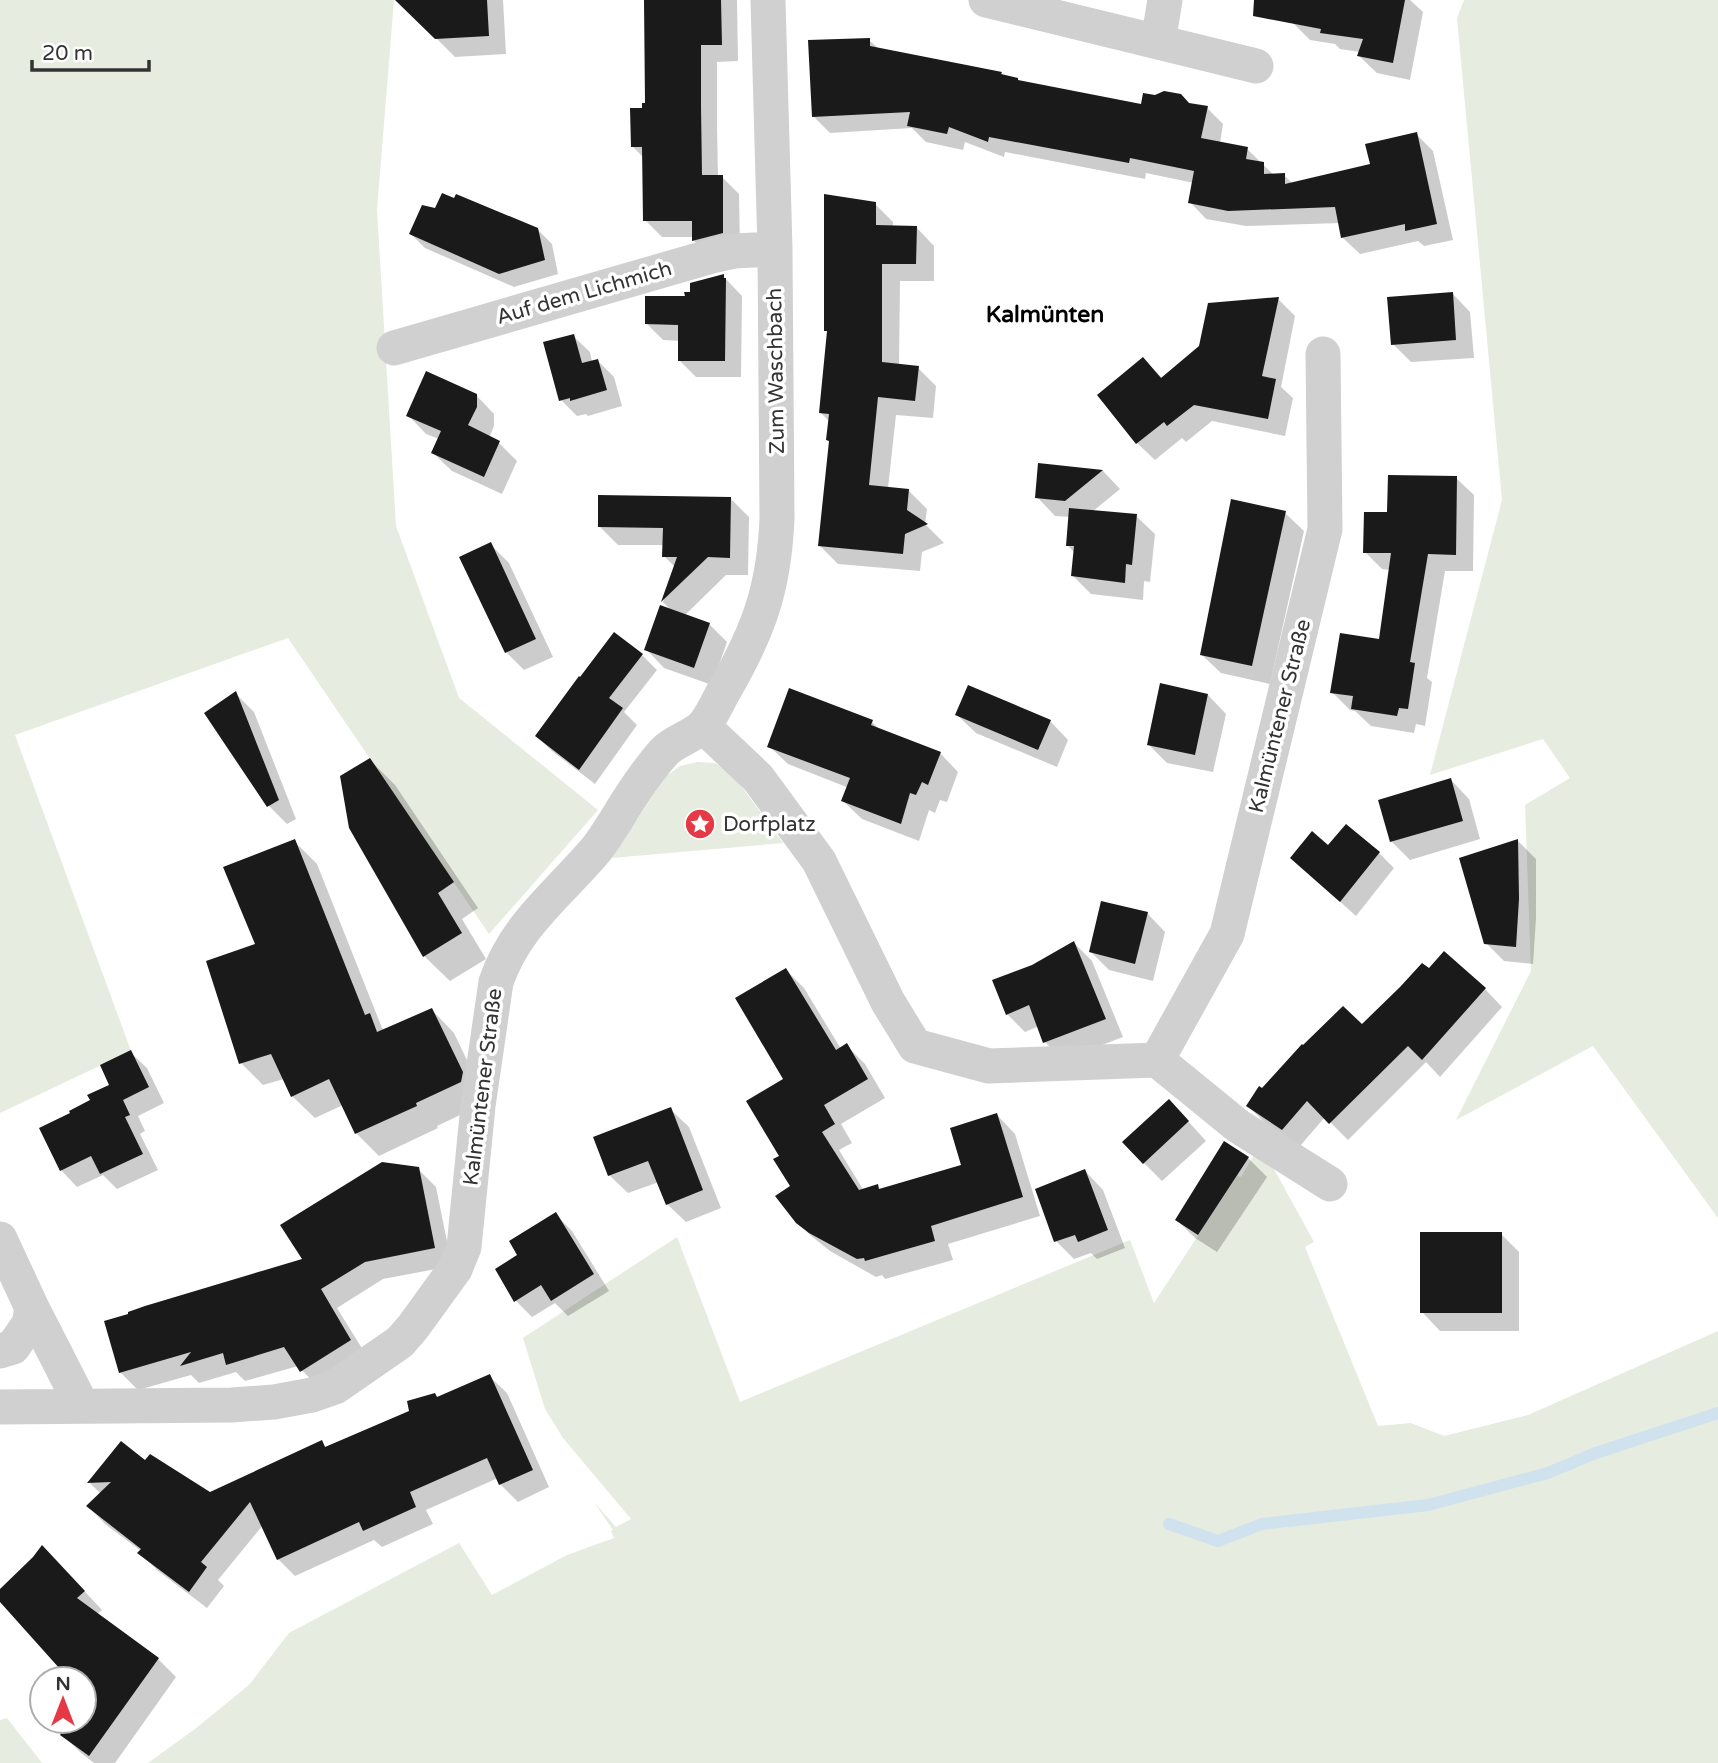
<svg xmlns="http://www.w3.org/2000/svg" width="1718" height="1763" viewBox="0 0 1718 1763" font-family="'Varela Round',sans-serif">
  <rect width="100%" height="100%" fill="#fff"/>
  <path fill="#e6ecdf" d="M0,0h394l-17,210 19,316 63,172 139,112 -109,124 -201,-296 -273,97 116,316 -131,62z
    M1464,0h254v1218l-125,-172 -137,74 75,-149 -6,-166 45,-27 -27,-39 -113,36 72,-275 -45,-482z
    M697,762l18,1 16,9 52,71 -171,15 53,-81 15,-11z
    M1255,1153l14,7 45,82 -9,5 73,179 33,-3 33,13 84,-21 190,-84v432h-1570l47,-34 54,-44 40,-52 170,-90 33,52 75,-40 47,-17 -3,-7 2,-1 -19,-28 22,25 15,-8 -68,-81 -18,-29 -22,-71 154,-101 63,165 390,-162 24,63 83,-127 4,1z
    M7,1718l35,45h-42v-43z"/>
  <path fill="#0003" d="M415,0h88l3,54 -51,3 -39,-39z
    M646,0h91l1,61 -21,1v63l1,52h4l17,17 1,56 -30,7 -17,-17v-3h-31l-17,-17 -1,-62 -12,-12 12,-37 3,-4z
    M1296,0h114l13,12 -13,68 -33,-7 -18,-17 1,-4 -20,-3 -5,-5 -25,-4 -18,-18z
    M869,40l10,9 122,24 3,4 13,2 3,3 122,24 47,-2 18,4 16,16 -3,19 27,6 27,26h10l9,9 79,-18 44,-32 17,17 20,89 -29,6 -6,-5 -58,13 -17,-16 -3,-15 -94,3 -40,-7 -16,-17 4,-19 -48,-10 -1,6 -140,-27 -1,5 -39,-15 -2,8 -37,-8 -14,-14 -82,5 -17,-17z
    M875,204l18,18v5h23l18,19v35h-34l-1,85 19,2 18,18 -3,32 -37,-3 -8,73 20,2 19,19 -2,15 19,19 -22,9 -2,19 -82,-7 -18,-18 10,-104v-20l-10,-10 9,-79 -3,-3z
    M537,229l15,15 6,30 -44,13 -89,-39 -14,-14z
    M723,276l19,20 -1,81h-45l-16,-16v-20l-17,-1 -16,-16z
    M1452,293l18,19 4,46 -63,4 -18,-18z
    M1278,299l17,17 -14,71 12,11 -8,38 -73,-15 -26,21 -4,-4 -27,22 -18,-17 6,-84 20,20z
    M573,336l17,16 2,10 6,-1 16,16 8,29 -34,10 -2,-2 -9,2 -16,-16z
    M476,395l18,19v12l-5,12 10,5 18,18 -15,33 -50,-23 -19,-18 6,-14 -13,-5 -18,-19z
    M1040,465l63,6 17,18 -28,23 44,4 19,18 -5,48 -6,-1 -1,19 -52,-6 -18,-18 2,-23 -8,-8 3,-28 -15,-1 -18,-19z
    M1456,478l18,17 -1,76h-28l-18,107 5,4 -7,44 -9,-2 -2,9 -43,-7 -16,-15 -5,-1 -18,-18 48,-51 11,-71 -9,-1 -17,-17 24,-39z
    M731,499l18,18 -1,58h-22l-42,41 25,8 18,18 -15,43 -48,-17 -18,-19 27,-37 -10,-10 12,-35 -11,-11v-11h-46l-18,-18z
    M1285,513l19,18 -34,153 -49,-11 -19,-18z
    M490,544l19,19 44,94 -29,13 -18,-18z
    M642,655l15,15 -33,42 13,13 -42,59 -43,-33 -15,-15z
    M236,694l18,18 42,107 -9,5 -18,-18z
    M1208,695l18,19 -13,58 -46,-9 -18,-18z
    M957,715l93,6 18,19 -11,27 -81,-34z
    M872,722l8,8 60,23 18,19 -11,30 -7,-2 -5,13 -6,-3 -10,31 -57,-22 -19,-18 6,-13 -61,-24 -19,-18z
    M370,760l25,25 83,123 -16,11 24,40 -36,22 -26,-25z
    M1451,780l18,19 11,40 -70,21 -18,-18z
    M294,841l23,23 65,164 3,3 47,-21 22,23 30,63 -1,8 -46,22 1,2 -59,28 -23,-23 -13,-28 -28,13 -23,-22 -8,-17 -21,6 -22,-22 16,-118z
    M1518,841l18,18v59l-3,46 -29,-3 -18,-18z
    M1328,848l51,5 15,15 -38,48 -48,-43z
    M1147,913l18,19 -12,49 -44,-11 -18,-18z
    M1074,943l18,18 31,76 -60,23 -18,-18 -6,-16 -14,6 -18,-18 26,-47z
    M786,970l18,18 37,61 6,-3 18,18 20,34 -44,26 11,19 -13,7 25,41 13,-5 4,4 82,-24 34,-51 18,19 25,82 -92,28 5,16 -68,19 -3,-4 -6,2 -46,-26 -20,-16 -19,-20 2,-28 -12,-31 5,-77z
    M1429,971l56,18 17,18 -62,70 -14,-15 -78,78 -23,-23 -25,29 -34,-22 -18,-18 14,-15 100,-64z
    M130,1052l17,16 17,35 -26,13 7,15 -5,3 18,36 -41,19 -14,-14 -26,12 -16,-17 31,-69 19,-16z
    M670,1109l19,18 32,81 -35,14 -19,-18 -8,-22 -31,11 -19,-18z
    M1187,1120l19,21 -44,40 -18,-18z
    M1225,1143l23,15 19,19 -50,75 -22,-14 -18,-18z
    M418,1169l18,18 16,79 -69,13 -46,29 31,50 -49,30 -21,-22 -53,15 -9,-9 -37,11 -8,-8 -53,15 -18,-18 184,-112z
    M1085,1171l18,19 22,58 -28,11 -6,-6 -17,6 -18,-18z
    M555,1214l17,17 37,60 -41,25 -13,-13 -23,14 -16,-16 4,-45z
    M1501,1234l18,18v79h-79l-18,-19z
    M489,1376l18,17 42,94 -31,15 -18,-18 -2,-6 -72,32 7,14 -51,23 -8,-7 -79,36 -17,-17 -15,-34 -45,55 6,6 -17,22 -50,-38 -17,-17 1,-2 -36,-27 -17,-18 13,-12 -11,-11 56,-21 64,32 112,-51 5,5 85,-36 23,-17 4,3z
    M60,1565l42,45 -5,4 61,45 18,18 -61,86h-21l-13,-10 -19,-19 10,-13h12v-17l7,-10 -7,-5v-10h-11l-73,-80v-8z"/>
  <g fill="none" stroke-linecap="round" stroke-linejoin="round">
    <path stroke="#cfe2ee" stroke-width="12" d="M1169,1524l49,17 44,-17 166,-19 120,-32 45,-19 125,-41"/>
  </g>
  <path fill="#1a1a1a" d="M395,0h92l2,36 -54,3z
    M644,0h77l1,45h-21v62l1,68h21v58l-31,8v-20h-49l-1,-74h-11l-1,-39h12v-5h3z
    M1254,0h151l-12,63 -36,-7 6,-17 -43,-6 1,-4 -68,-13z
    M870,38v8l132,26 -1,2 17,4v2l123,24 2,-11 12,2 9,-4 17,3 8,9 19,3 -7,32 47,9 -2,12 18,3v12l21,-1v11l85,-20 -5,-20 52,-12 20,92 -32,7v-7l-64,14 -6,-31 -107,4 -40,-8 6,-32 -64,-13 -1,5 -140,-26 -1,5 -39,-15 -2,7 -40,-8 3,-14 -98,5 -4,-77z
    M442,193l12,5 2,-4 82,34 7,32 -46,14 -90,-40 13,-29 13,3z
    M824,194l52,8v23l41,1 -1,38h-34v98l37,4 -4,35 -37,-4 -9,88 40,4 -2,21 21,14 -23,10 -2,20 -85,-8 11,-105 -3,-1 3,-26 -10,-1 8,-82h-3z
    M724,274v4h2l-1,83h-47v-36l-33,-1v-28h40l-1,-4h6v-9z
    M1453,292l3,48 -65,5 -4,-48z
    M1279,297l-17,79 14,3 -8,40 -74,-14 -27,21 -3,-4 -28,22 -39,-49 46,-38 18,21 38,-32 9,-43z
    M574,334l8,29 16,-4 9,31 -37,11v-3l-11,3 -16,-59z
    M426,371l51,23v13l-9,18 32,16 -16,36 -53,-24 10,-22 -35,-15z
    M1038,463l65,7 -38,31 -30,-3z
    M1388,475l69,1 -1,79 -28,-1 -18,108 5,1 -7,46 -9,-1 -2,8 -46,-7 2,-13 -23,-3 10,-60 39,6 12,-86h-28l1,-41h23z
    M598,495l133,2 -1,61 -22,-1 -47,45 16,-45h-15l1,-29 -65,-1z
    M1231,499l55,12 -34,155 -52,-11z
    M1069,508l68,6 -5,51 -6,-1 -1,19 -54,-7 3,-30h-8z
    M491,542l45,97 -31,14 -46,-96z
    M660,605l50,18 -16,45 -50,-18z
    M614,632l29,22 -34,44 14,10 -44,62 -44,-34 44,-60 1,1z
    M1160,683l48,11 -13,61 -48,-10z
    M968,685l83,35 -13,30 -83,-35z
    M789,688l84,32 -2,5 70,27 -13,33 -6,-3 -6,13 -6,-2 -9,31 -60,-23 9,-23 -83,-31z
    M236,691l43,109 -12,7 -63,-94z
    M370,758l84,124 -16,11 24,40 -39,24 -74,-129 -9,-52z
    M1451,778l12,43 -73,21 -12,-42z
    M1346,824l34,28 -40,50 -50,-44 22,-27 16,14z
    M295,839l70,176 5,-2 7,19 55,-24 31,64 -2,10 -45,21 1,3 -62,28 -26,-55 -38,18 -20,-43 -32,10 -33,-103 49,-17 -32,-77z
    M1518,839l1,60 -3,48 -32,-3 -25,-86z
    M1101,901l47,11 -13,52 -46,-12z
    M1074,941l32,78 -63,24 -14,-38 -23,10 -14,-35 40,-15z
    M1444,951l42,37 -64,72 -14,-14 -79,78 -22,-23 -25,29 -36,-24 13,-20 3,2 40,-44 1,1 40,-39 19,18 38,-37 22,-24 7,5z
    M786,968l50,82 11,-7 21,36 -44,26 11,19 -13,8 37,58 19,-6 1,5 82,-24 -11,-37 47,-15 26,84 -92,29 4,15 -70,20 -1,-3 -7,1 -48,-26 -13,-10 -21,-27 15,-10 -17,-27 6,-3 -33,-55 37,-22 -48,-81z
    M131,1050l18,37 -26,13 7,15 -5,2 18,37 -43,20 -9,-18 -31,15 -21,-43 31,-15 -1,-2 21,-11 -3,-5 22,-10 -9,-20z
    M1169,1099l20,22 -46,43 -21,-22z
    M671,1107l32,83 -37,15 -18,-44 -40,15 -15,-39z
    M1224,1141l25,16 -51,78 -23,-15z
    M382,1162l37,5 16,81 -70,14 -44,27 30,51 -51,32 -16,-25 -58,18 -3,-12 -43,13 11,-14 -72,21 -15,-52 24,-7v-2l17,-6 157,-47 -22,-34z
    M1085,1169l23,61 -30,12 -3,-7 -21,7 -19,-53z
    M556,1212l38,62 -43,27 -10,-16 -27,17 -19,-33 22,-14 -8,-14z
    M1420,1232h82v81h-82z
    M490,1374l43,96 -34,15 -12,-27 -77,34 6,15 -53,24 -4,-9 -82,38 -27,-58 -49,60 6,5 -18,25 -52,-39 4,-4 -55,-43 25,-24 -24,1 34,-42 24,19 5,-6 60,38 112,-52 3,7 84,-36 -2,-10 28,-8 2,4z
    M42,1545l43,46 -8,7 82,60 -70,98 -29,-21 10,-14h14v-20l7,-10 -7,-5v-7h-10l-14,-10 -60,-67v-13l33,-32z"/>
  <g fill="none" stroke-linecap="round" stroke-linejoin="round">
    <path stroke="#d0d0d0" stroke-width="35" d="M986,0l172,42 7,-42
      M1158,42l98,24
      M394,348l318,-92 23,-5 40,-2
      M703,726l55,52 61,83 69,141 27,44 74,20 168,-6 70,-126 98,-405 -2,-175
      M1157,1060l81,66 92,58
      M0,1239l32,69 50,98
      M0,1351l13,-4 16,-23 3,-16
      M0,1407l232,-2 42,-3 38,-7 23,-8 65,-45 13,-15 42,-58 9,-22 14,-141 18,-124c19,-56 61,-87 98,-130 8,-9 14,-20 21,-30 13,-22 32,-51 49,-70 10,-11 28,-15 39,-26 8,-8 16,-27 22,-37 34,-59 49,-101 52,-170l-2,-270 -7,-249"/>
  </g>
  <defs>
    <g id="sight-disc" transform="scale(1.575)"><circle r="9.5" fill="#e63946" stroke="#fff"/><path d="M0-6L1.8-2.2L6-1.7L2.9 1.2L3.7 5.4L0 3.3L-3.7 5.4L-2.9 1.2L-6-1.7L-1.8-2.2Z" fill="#fff"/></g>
  </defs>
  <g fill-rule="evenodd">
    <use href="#sight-disc" x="700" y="824"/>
  </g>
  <g text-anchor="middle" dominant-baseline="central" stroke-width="7" stroke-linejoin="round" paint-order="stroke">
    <g font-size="21" fill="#333" stroke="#fff">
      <text transform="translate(584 293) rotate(-16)">Auf dem Lichmich</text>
      <text transform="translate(776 371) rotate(-91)">Zum Waschbach</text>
      <text transform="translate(1280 716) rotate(-76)">Kalmüntener Straße</text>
      <text transform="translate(483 1087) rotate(-83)">Kalmüntener Straße</text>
    </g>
    <g font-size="21" fill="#333" stroke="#fff" text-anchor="start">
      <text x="723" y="824">Dorfplatz</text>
    </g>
    <g font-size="23" font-weight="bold" fill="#000" stroke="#fff">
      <text x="1045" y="315">Kalmünten</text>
    </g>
  </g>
  <g transform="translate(63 1700)"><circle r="33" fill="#ffffff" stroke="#adadad" stroke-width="2"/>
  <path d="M0-5L12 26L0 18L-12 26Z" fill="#e63946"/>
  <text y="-10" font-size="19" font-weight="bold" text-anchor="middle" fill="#333333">N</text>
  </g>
  <path d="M32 60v10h117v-10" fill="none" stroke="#333333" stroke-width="3.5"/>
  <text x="42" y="60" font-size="21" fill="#333333" stroke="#ffffff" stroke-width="5" paint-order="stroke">20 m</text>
</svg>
